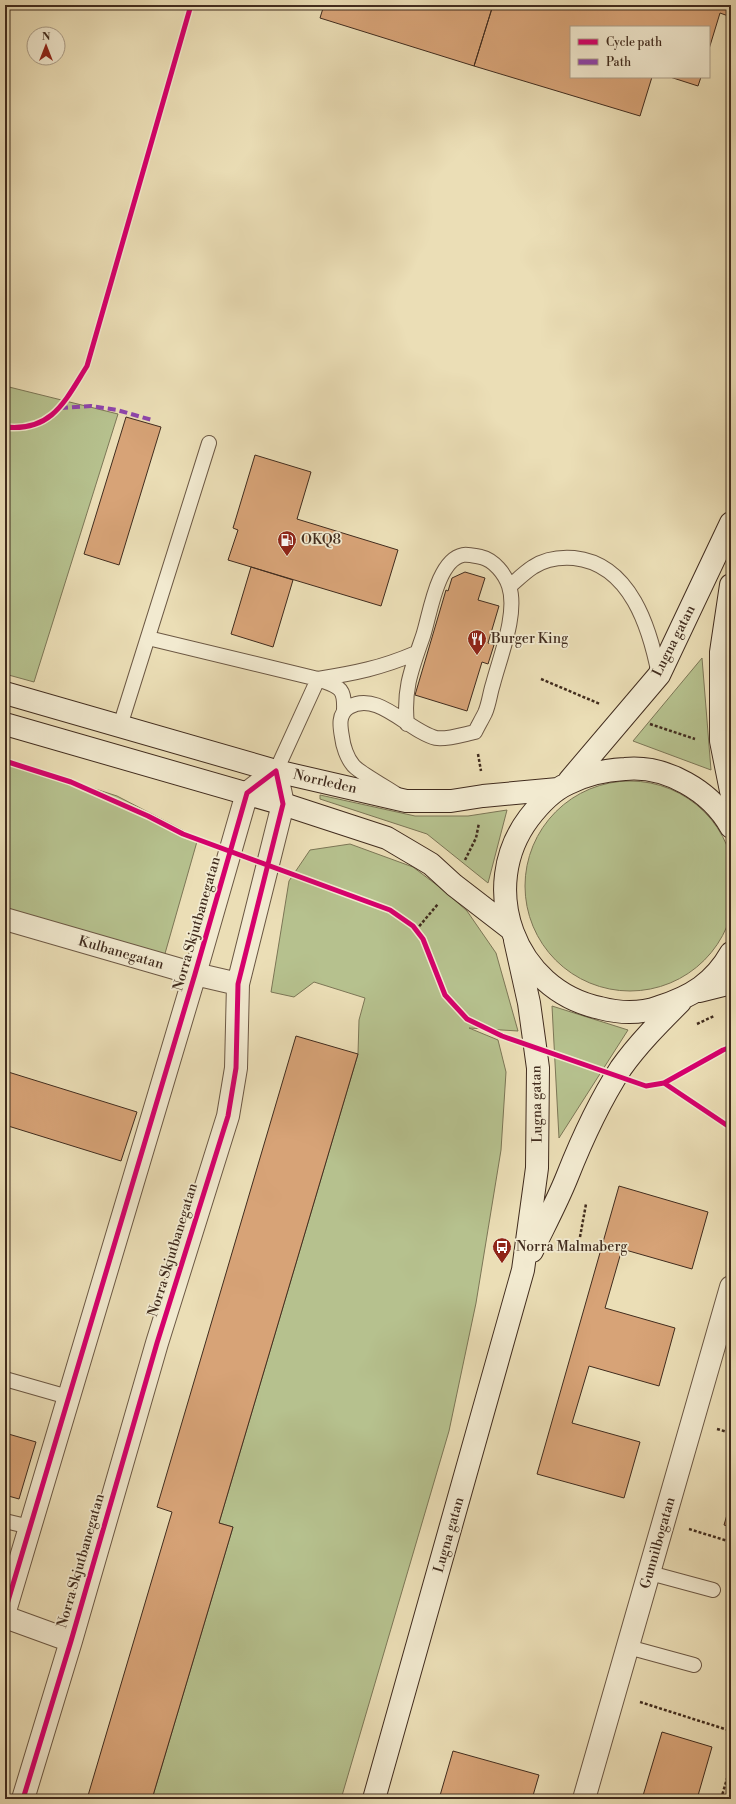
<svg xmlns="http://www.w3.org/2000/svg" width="736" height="1804" viewBox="0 0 736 1804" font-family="'Libre Bodoni',serif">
  <rect width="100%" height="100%" fill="#ebdeb6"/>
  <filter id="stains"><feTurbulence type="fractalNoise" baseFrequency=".005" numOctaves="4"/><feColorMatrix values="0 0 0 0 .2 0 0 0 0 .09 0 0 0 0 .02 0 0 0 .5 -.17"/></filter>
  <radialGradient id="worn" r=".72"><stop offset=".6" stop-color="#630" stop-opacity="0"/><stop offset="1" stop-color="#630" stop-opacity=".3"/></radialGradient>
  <path fill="#b6c18e" stroke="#7c7656" d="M5,386l113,28 -84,268 -29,-8z
    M702,658l9,112 -78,-29z
    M5,760l112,36 81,42 -34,119 -159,-42z
    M525 886a105 105 0 1 1 210 0a105 105 0 1 1-210 0Z
    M320,795l95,21h53l39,-6 -19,73 -61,-49 -107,-35z
    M350,844l63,23 29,22 25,22 29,42 22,78 -49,-3 29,12 8,32 -5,78 -25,153 -27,128 -108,368h-189l81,-272 -14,-4 139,-469 1,-34 6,-22 -51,-16 -20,15 -23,-5 18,-111 21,-31z
    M552,1006l76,24 -69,108z"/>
  <path fill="#d7a377" stroke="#412c1e" d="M324,5h169l-19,61 -154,-48z
    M493,5h238v12l-11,-4 -11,36v-22h-138v50h81l-12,39 -166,-50z
    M670,77h31l-3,9z
    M126,417l35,10 -42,138 -35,-11z
    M255,455l56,17 -14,47 101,31 -17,56 -153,-46 10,-30 -5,-2z
    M251,567l42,13 -20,67 -42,-13z
    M465,572l20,6 -7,22 21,6 -11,37 6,2 -6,19 -6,-2 -15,49 -52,-16 31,-105 2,1 4,-13z
    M296,1036l62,18 -139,469 14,4 -81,272h-65l85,-287 -15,-5z
    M5,1071l132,41 -16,49 -116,-36z
    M619,1186l89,26 -16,57 -70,-20 -17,59 70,20 -16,58 -70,-20 -17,57 68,19 -16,56 -87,-24z
    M5,1433l31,9 -17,57 -14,-4z
    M731,1501v26l-7,-2z
    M662,1732l50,15 -15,52h-55z
    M453,1751l86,24 -7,24h-93z"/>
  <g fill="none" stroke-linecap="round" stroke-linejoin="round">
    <g stroke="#6c5844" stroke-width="16">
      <path id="service" d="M510,586c7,-6 15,-14 23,-19 12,-8 28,-10 41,-9 57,6 76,71 85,117
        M148,638l170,41c20,8 27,7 26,31
        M120,726l89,-283
        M276,771l42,-92c37,-6 63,-11 98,-26
        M396,794c-9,-6 -39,-23 -43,-29 -6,-7 -10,-19 -11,-28 -2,-11 -4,-23 7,-30 29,-17 59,24 87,31 10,2 29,-4 39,-6 3,-6 7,-13 10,-19 4,-9 5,-20 8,-29 7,-27 25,-71 16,-98 -4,-12 -15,-26 -28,-29 -6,-1 -13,-3 -18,-2 -26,5 -33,60 -40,81 -11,32 -20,53 -16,88
        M5,1379l63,18
        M5,1521l25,6
        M650,1573l63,17
        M628,1647l66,18"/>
    </g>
    <g stroke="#6c5844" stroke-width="24">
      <path id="minor" d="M5,919l190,55 43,10
        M5,1611l190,-637 52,-181 29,-22 7,33 -45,180 -2,84 -8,48 -71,227 -86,298 -48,158
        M5,1617l66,24
        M584,1799l147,-512"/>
    </g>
    <g stroke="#412c1e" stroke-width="24">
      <path id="secondary" d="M731,585l-10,67v89l10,50
        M5,693l271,78 130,30h45l32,-5 75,-7
        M5,724l278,80 104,34 44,26 23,21 57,44
        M569,781l90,-106 72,-152
        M731,827c-20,-36 -65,-62 -106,-58 -21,1 -39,5 -58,15 -15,7 -28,21 -38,34 -52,69 -15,172 71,190 19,5 40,6 59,-1 32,-10 55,-24 72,-54
        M699,991l32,-8
        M532,1251c12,-25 25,-49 35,-74 15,-38 32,-75 54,-109 17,-24 38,-45 59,-66
        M374,1799l149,-529 14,-102 1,-100 -9,-65 -14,-63"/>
    </g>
    <path stroke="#412c1e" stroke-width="2.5" stroke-dasharray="3 2" stroke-linecap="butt" d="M541,679l59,25
      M650,724l45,15
      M478,754l3,17
      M465,860l11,-22 3,-15
      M416,930l22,-26
      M697,1024l17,-8
      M580,1237l6,-33
      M717,1429l14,4
      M689,1529l42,13
      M640,1702l91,29
      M721,1799l10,-34"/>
    <use href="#service" stroke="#f2ead0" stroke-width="14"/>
    <use href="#minor" stroke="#f2ead0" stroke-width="22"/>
    <use href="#secondary" stroke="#f2ead0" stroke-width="22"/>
    <path stroke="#8e44ad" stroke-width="4" stroke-dasharray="8 4" stroke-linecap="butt" d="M60,408l31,-2 26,4 35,10"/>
    <g stroke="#f2ead0" stroke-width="8">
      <path id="cycleway" d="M5,427c47,5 60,-26 82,-61l104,-361
        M5,761l66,21 77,34 35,18 207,76 23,16 10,13 22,56 22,24 35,17 144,50 18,-3 59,-33 8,-3
        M664,1083l67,45
        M5,1611l190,-637 52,-181 29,-22 7,33 -45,180 -2,84 -8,48 -71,227 -86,298 -48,158"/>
    </g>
    <use href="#cycleway" stroke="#d6006c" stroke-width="5"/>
  </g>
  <defs>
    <g id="fuel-pin" transform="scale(1)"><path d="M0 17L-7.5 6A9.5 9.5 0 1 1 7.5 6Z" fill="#8f2418" stroke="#f2ead0"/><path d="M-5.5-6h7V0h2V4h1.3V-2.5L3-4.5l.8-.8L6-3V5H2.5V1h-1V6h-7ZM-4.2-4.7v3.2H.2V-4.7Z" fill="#fff"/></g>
    <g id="restaurant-pin" transform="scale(1)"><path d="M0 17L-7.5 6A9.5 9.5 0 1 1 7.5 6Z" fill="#8f2418" stroke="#f2ead0"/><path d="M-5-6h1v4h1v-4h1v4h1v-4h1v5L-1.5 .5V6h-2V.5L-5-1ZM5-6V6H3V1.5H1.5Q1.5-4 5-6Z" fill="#fff"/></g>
    <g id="bus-pin" transform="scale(1)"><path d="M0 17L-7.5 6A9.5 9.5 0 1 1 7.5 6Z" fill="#8f2418" stroke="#f2ead0"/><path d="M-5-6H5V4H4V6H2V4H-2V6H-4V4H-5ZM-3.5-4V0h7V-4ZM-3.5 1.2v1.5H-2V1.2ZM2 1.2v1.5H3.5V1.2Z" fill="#fff"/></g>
  </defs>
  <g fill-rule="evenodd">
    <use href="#fuel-pin" x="287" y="540"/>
    <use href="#restaurant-pin" x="477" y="639"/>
    <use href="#bus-pin" x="502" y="1247"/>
  </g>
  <g text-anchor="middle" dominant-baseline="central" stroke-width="3.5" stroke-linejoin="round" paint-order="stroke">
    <g font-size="14" fill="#412c1e" stroke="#f2ead0" text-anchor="start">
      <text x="301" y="540">OKQ8</text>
      <text x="491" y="639">Burger King</text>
      <text x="516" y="1247">Norra Malmaberg</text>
    </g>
    <g font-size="14" fill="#412c1e" stroke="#f2ead0">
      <text transform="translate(674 641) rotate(-63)">Lugna gatan</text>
      <text transform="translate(325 782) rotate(13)">Norrleden</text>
      <text transform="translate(197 924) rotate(-74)">Norra Skjutbanegatan</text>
      <text transform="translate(121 953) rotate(16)">Kulbanegatan</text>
      <text transform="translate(537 1104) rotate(-91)">Lugna gatan</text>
      <text transform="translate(173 1250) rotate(-73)">Norra Skjutbanegatan</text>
      <text transform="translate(449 1535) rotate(-74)">Lugna gatan</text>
      <text transform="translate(658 1543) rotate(-74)">Gunnilbogatan</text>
      <text transform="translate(81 1561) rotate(-74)">Norra Skjutbanegatan</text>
    </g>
  </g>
  <rect width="736" height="1804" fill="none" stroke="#ebdeb6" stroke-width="20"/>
  <rect x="6" y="6" width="724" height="1792" fill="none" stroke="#412c1e" stroke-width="2"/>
  <rect x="10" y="10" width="716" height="1784" fill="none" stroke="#412c1e"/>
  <rect x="570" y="26" width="140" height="52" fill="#f2ead0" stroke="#ab9e89"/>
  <rect x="578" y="39" width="20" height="6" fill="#d6006c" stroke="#ab9e89"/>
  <text x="606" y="46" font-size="12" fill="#412c1e">Cycle path</text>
  <rect x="578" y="59" width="20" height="6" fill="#8e44ad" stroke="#ab9e89"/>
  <text x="606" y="66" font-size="12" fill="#412c1e">Path</text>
  <g transform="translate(46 46)"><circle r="19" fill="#f2ead0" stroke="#ab9e89"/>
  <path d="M0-3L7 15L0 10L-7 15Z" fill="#8f2418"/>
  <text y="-6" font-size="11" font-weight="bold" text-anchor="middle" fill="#412c1e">N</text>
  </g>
  <rect width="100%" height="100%" filter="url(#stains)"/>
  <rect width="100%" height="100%" fill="url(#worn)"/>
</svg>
